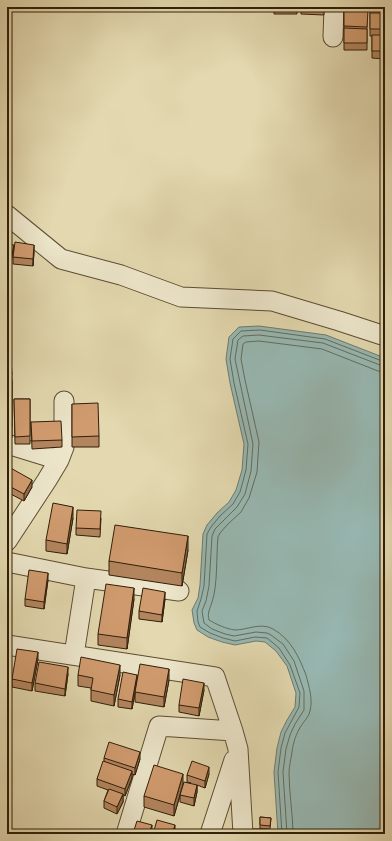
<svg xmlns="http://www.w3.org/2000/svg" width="392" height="841" viewBox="0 0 392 841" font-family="Vollkorn,serif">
  <rect width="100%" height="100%" fill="#e3d8af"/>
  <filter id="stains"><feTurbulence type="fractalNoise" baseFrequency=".005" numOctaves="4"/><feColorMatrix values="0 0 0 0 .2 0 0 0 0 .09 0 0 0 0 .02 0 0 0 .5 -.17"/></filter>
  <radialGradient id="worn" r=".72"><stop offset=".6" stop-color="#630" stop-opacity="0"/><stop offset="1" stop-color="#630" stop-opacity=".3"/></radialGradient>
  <path fill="#97b8b2" stroke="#6e7b6e" d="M259,326l67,9 59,23v476h-107l-4,-62 3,-24 4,-16 6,-12 8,-13 1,-14 -9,-27 -11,-15 -11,-9 -9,-1 -21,4 -13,-3 -14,-5 -11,-7 -3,-7 -2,-13 6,-12 2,-13 3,-51 4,-9 10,-12 12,-11 7,-12 6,-20 2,-26 -14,-61 -4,-24 3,-22 10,-10z"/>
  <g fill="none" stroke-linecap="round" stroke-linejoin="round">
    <path stroke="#646c5d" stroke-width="1" d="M282,834l-4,-62 3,-24 4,-15 14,-26 1,-14 -10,-28 -11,-17 -12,-10 -12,-1 -20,4 -12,-3 -13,-5 -10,-6 -2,-5 -1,-11 4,-12 3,-13 3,-52 4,-7 9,-11 13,-12 7,-12 6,-22 2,-26 -14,-61 -4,-24 3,-20 8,-8 19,-1 65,9 57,22h3
      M287,834l-4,-62 3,-23 4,-14 5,-11 9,-14v-19l-10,-30 -11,-17 -12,-9 -4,-2 -11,-1 -22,4 -9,-2 -13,-5 -8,-6 -2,-12 4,-10 3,-15 3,-50 3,-7 22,-22 8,-13 6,-23 2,-27 -18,-85 3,-19 5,-4 16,-1 64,8 57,22 5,1
      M293,834c0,-20 -4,-41 -4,-61 0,-7 2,-14 3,-21 1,-9 4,-18 9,-26 3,-5 8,-9 9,-15 3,-12 -1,-24 -4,-36 -7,-18 -15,-36 -33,-46 -12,-7 -26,1 -38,1 -9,-1 -19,-6 -26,-10 -2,-7 1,-11 3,-18 6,-18 4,-45 6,-65l2,-4 8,-9 13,-12 8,-14 8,-26 2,-30 -14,-62 -4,-21 2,-15 3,-2 13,-1 63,8 56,22 7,1"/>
    <g stroke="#5d4d32" stroke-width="21">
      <path id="minor" d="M333,37l1,-30
        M7,215l54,44 60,16 60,22 91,4 67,20 46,15
        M7,444l52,16 -12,20 -40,61
        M59,460l5,-13v-46
        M7,562l79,16 93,13
        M7,645l208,32 18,54 5,18 5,85
        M74,655l12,-77
        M126,834l33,-108 74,5
        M210,834l24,-74"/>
    </g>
    <use href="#minor" stroke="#ede6cb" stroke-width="19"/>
  </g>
  <path fill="#b3855f" stroke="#301f08" d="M274,7h23v7h-23z
    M301,7h23v8l-23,-1z
    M344,7h23v43h-23z
    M370,7h15v52l-13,-1v-22h-2z
    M7,244l7,5 -3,12h-4z
    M34,252l-1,14 -20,-2v-7z
    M7,360h4l1,21v57h-5z
    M14,399h16v45h-15z
    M72,404l27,32v11h-27z
    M31,422l31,18v7l-30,2z
    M7,466l25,21 -8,14 -17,-9z
    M73,518l-6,36 -21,-3v-11z
    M101,518l-1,19 -24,-2v-7z
    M188,550l-6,36 -73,-11v-14z
    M48,580l-4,29 -19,-3v-7z
    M134,599l-7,50 -29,-4v-11z
    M165,599l-3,23 -23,-3v-8z
    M38,659l-6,32 -20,-4v-8z
    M68,674l-3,22 -30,-5v-8z
    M78,675h42l-6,31 -23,-5v-13l-13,-2z
    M169,680l-5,27 -29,-5v-10z
    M137,682l-5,27 -14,-2v-8z
    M204,690l-5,26 -20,-4v-7z
    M104,758l36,1 -5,16 -3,-1v4l-7,18 -2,-1v7l-6,12 -13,-6v-7l4,-11 -11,-4v-7l7,-18z
    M209,774l-4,14 -8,-3v7l-3,14 -14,-4v-7l2,-6 -8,27 -30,-9v-11l39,-13h8l-4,-1v-7z
    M260,817l11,1 -1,11h-10z"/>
  <path fill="#926c4e" stroke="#301f08" d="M14,245v4l-3,12v-3z
    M34,245v7l-1,14v-7z
    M32,480v7l-8,14v-7z
    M73,507v11l-6,36v-10z
    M188,536v14l-6,36v-13z
    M48,573v7l-4,29v-7z
    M134,588v11l-7,50v-11z
    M165,592v7l-3,23v-7z
    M38,652v7l-6,32v-8z
    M120,665v10l-6,31v-11z
    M68,667v7l-3,22v-7z
    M169,669v11l-5,27v-10z
    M137,675v7l-5,27v-7z
    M204,683v7l-5,26v-8z
    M140,752v7l-5,16v-7z
    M209,767v7l-4,14v-7z
    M132,771v7l-7,18v-7z
    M183,774v10l-9,32v-11z
    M197,785v7l-3,14v-8z
    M123,794v8l-6,12v-7z
    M152,825v7l-1,2h-2z
    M175,825v9h-3z"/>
  <path fill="#d09b6f" stroke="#301f08" d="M344,7h23v1h-23z
    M370,7h15v1h-15z
    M344,10h24l-1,17 -23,-1z
    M370,13h15v16h-15z
    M344,28l23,1v14h-23z
    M372,35h13v16h-13z
    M15,242l19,3 -1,14 -20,-2z
    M7,244l7,1 -3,13 -4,-1z
    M7,360h4l1,15h-5z
    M7,381h5v46h-5z
    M14,399h16v37l-15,1z
    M98,403l1,33 -27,1v-33z
    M61,421l1,19 -30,1 -1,-19z
    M7,466l25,14 -8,14 -17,-9z
    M53,503l20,4 -6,37 -21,-4z
    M77,510l24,1 -1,18 -24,-1z
    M115,525l73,11 -6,37 -73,-12z
    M29,570l19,3 -4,29 -19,-3z
    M106,584l28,4 -7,50 -29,-4z
    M143,588l22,4 -3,23 -23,-4z
    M17,649l21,3 -6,31 -20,-4z
    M81,657l39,8 -6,30 -23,-5 2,-12 -15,-3z
    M39,662l29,5 -3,22 -30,-6z
    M140,664l29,5 -5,28 -29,-5z
    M123,672l14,3 -5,27 -14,-3z
    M183,679l21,4 -5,25 -20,-3z
    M109,742l31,10 -5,16 -31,-10z
    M103,761l29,10 -7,18 -28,-10z
    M192,761l17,6 -4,14 -18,-6z
    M154,765l29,9 -9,31 -30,-9z
    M184,782l13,3 -3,13 -14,-3z
    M109,789l14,5 -6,13 -13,-6z
    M260,817l11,1 -1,8 -10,-1z
    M157,820l18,5 -3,9h-19z
    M137,821l15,4 -3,9h-12l-4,-1z
    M253,829h14v5h-14z"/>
  <rect width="392" height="841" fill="none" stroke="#e3d8af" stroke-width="24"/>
  <rect x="8" y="8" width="376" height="825" fill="none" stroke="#301f08" stroke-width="2"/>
  <rect x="12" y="12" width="368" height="817" fill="none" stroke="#301f08"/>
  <rect width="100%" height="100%" filter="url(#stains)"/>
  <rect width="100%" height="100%" fill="url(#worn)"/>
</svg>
